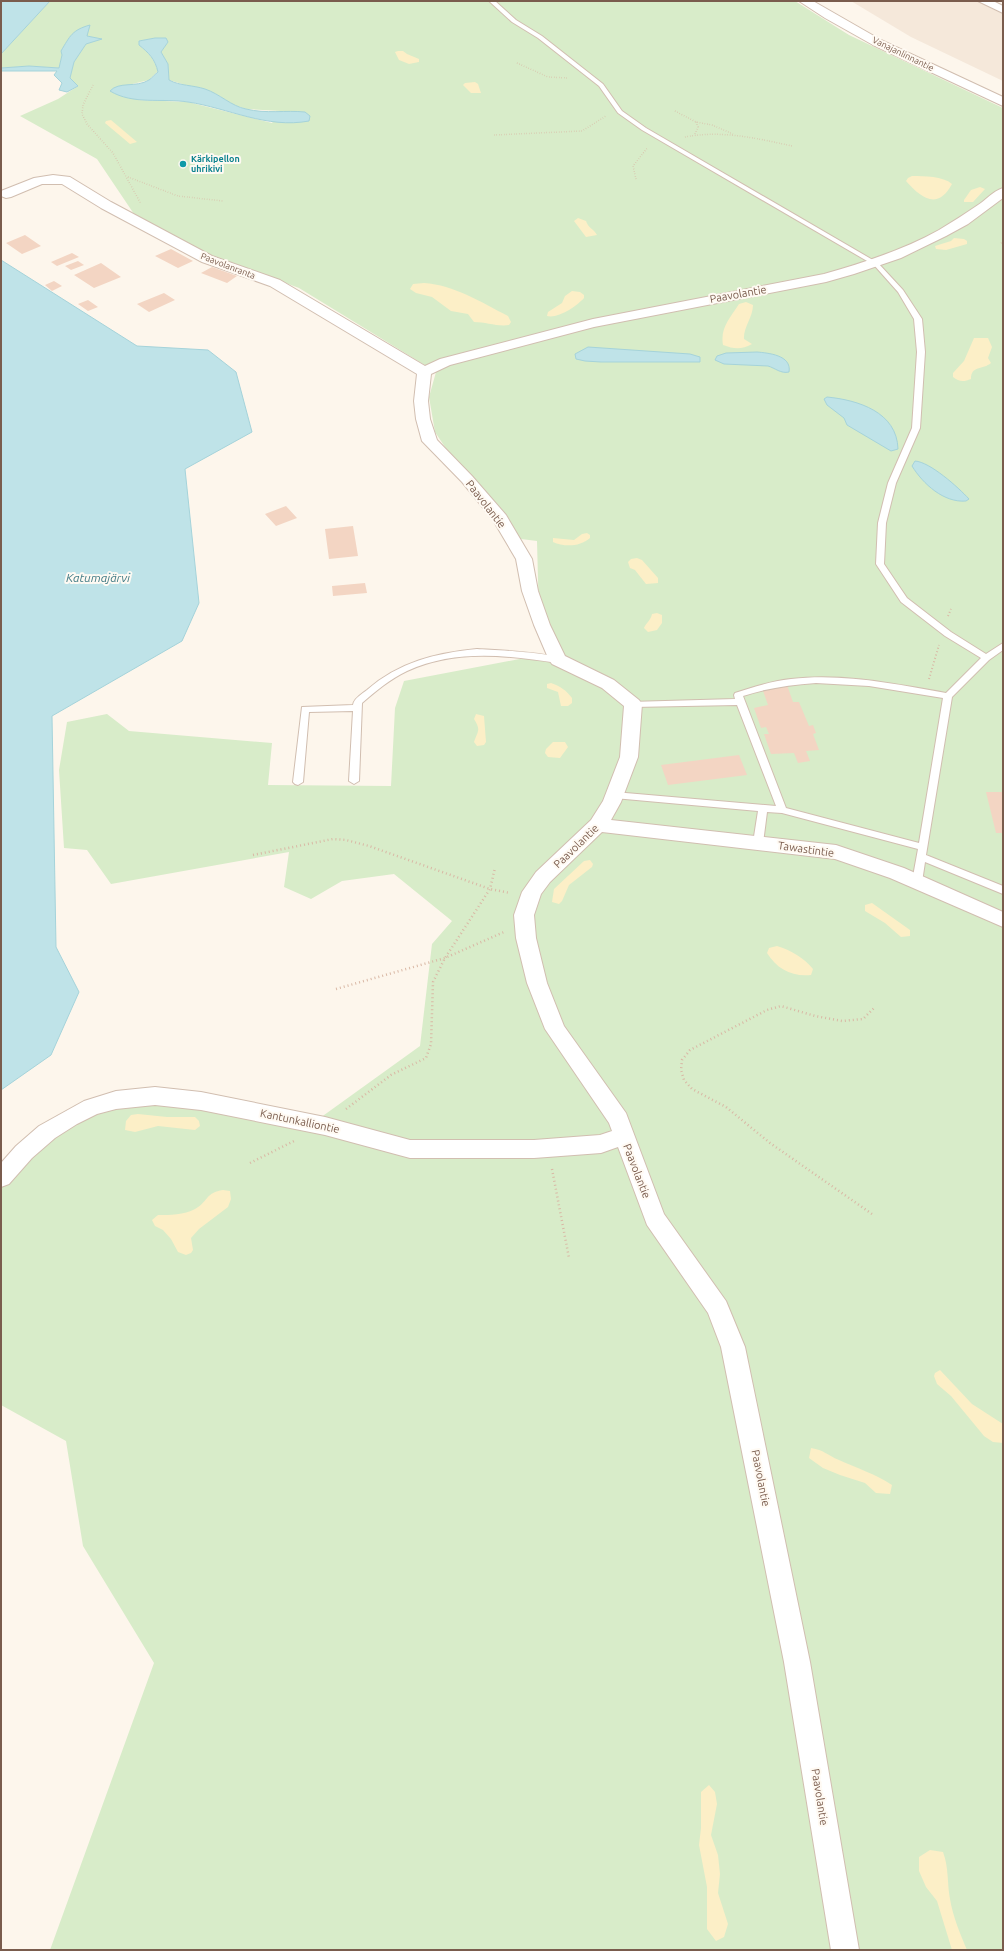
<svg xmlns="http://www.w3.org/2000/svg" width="1004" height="1951" viewBox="0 0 1004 1951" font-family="Ubuntu,sans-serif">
  <rect width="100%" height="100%" fill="#fdf6ec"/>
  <path fill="#f5e8da" d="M851,1h126l26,13v67l-92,-44z"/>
  <path fill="#d8ecc9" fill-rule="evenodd" d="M50,1h745l54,34 154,73v1842h-953l104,-287 -71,-117 -17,-105 -65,-36v-217l14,-20 69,-53 66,-16 163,24 107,-77 12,-102 20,-23 -58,-47 -52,7 -31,18 -27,-12 5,-35 -178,32 -24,-34 -23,-2 -5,-78 8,-48 40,-8 22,17 143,12 -4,42 123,1 4,-78 9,-27 157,-30 -22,-33 -2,-77 -16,-2 -76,-92 -10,-15 -6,-35 7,-25 -137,-84 -100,-37 -63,-34 -39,-58 -77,-43 38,-17 20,-13 -8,-8 4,-16 12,-18 15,-5 -14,-3 -25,19 -3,13 -30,-2 -28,2v-14zM155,38l13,4 -7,10 7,12 1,16 49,15 13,9 15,5 34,2 -8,12 -84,-21 -50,-2 -10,-15 21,-5 9,-9c-4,-12 -9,-18 -19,-26v-4z"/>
  <path fill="#fcefc7" d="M398,51h5l4,3 12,5v3l-10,2 -10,-4 -4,-8z
    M475,82l3,2 3,9h-10l-8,-8 2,-2z
    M111,120l26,22 -7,2 -25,-21 1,-2z
    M912,176c12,0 31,0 40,8 -14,26 -30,15 -46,-3l2,-3z
    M980,187l5,2 -12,13h-9v-2l7,-10z
    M578,218l8,3c2,7 8,8 11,14l-11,2 -12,-16z
    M954,238l10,1 3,2v3l-21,6 -10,-1 -1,-3 16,-5z
    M424,283c30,2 57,19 84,33l3,6 -2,3c-11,2 -23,-3 -35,-3l-6,-8 -17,-3 -19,-14 -16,-4 -6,-4 3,-5z
    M572,291l8,1 4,3v3c-7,8 -26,21 -37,18l1,-4 14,-9 3,-7z
    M746,302l7,3c0,12 -10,23 -9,34l8,5c-11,6 -18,5 -29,1 -3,-17 7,-27 16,-41z
    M974,338h14l4,9 -4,11 3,5c-8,7 -20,2 -20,16 -7,3 -12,3 -18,-2v-4l11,-12z
    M587,533l3,2v3c-10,9 -26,9 -37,4v-4l21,2 8,-6z
    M637,558l5,2 16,18v5l-12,1 -11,-14 -5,-2 -2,-6 3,-3z
    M657,613l5,2v8l-5,7 -9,2 -4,-4c2,-5 7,-8 8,-14z
    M551,683c9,3 15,7 21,15v5l-4,3h-7l-3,-14 -11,-4v-4z
    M476,714l8,2 2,26 -2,3 -7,1 -3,-4c4,-11 7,-12 0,-23z
    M553,742h12l3,5 -8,11 -12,-1 -3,-4 1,-4z
    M590,860l3,4 -1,3 -23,18 -7,16 -3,3 -7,-2 2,-13 30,-28z
    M872,903l38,27v6l-9,1 -16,-14 -20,-12v-6z
    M777,946c14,4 27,12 36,23l-2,6c-19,2 -34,-6 -44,-22l2,-5z
    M138,1114l29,3h28l4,4 1,5 -5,4 -37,-4 -23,6 -10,-2 1,-9 5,-6z
    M223,1190l7,1 1,8 -3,8 -29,22 -8,9 2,12 -2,3 -5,2 -8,-3 -7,-13 -8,-9 -8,-4 -3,-6 6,-5c12,0 26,0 37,-6 12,-6 11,-17 28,-19z
    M940,1370l32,34 31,20v19l-10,-1 -9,-6 -33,-40 -14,-12 -3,-8 1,-3z
    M811,1448c13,2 16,7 28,12 18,8 36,14 53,25l-2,9 -14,-1 -11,-10 -25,-8 -17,-7 -14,-10z
    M709,1785l6,7 2,12 -6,31 7,20 2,19 -2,19 10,31 -4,13 -8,4 -9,-12v-42l-8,-42 2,-17v-36z
    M930,1850l13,2c6,16 4,31 7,47 3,18 10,34 17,51h-15l-15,-49 -11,-14 -7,-16v-14z"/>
  <path fill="#bfe3e8" stroke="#a5d3da" d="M1,1h49l-49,53z
    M90,25l-3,11 15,3 -16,5 -12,18 -4,16 8,8 -11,6 -8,-2 3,-7 -8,-8 3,-4h-56v-3l28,-2 30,2 3,-13 -1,-4c9,-15 11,-21 29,-26z
    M155,38h11l2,4 -7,10 7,12 1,16c11,6 24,5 36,9 15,5 26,17 41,20 20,5 40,1 59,3l5,4 -1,5c-42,8 -81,-13 -121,-19 -26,-4 -55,3 -78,-11 9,-10 26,-3 39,-11 3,-2 6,-6 9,-8 -3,-13 -9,-19 -19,-27v-4z
    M1,260l136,86 71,4 28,22 16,60 -67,37 14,134 -17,38 -130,75 4,231 23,45 -28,63 -50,35z
    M588,347l102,7 10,3v5h-99l-16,-1 -9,-2 -1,-5z
    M757,352c11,1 35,3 32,20 -8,2 -14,-4 -21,-6l-44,-2 -9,-4 2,-4 9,-3z
    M827,397c31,3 70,15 71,52l-7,2 -44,-26 -3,-7 -17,-13 -3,-6z
    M915,461c15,1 43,26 54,38l-3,2c-22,2 -43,-17 -54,-35z"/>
  <path fill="#f3d5c3" d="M25,235l16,11 -19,8 -16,-11z
    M171,249l22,12 -15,7 -23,-12z
    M72,253l7,4 -22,9 -6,-4z
    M78,261l6,4 -13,5 -6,-4z
    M101,263l20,14 -27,11 -20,-13z
    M212,267l25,9 -10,7 -26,-10z
    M54,281l8,5 -10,5 -7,-6z
    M164,293l11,7 -26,12 -12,-8z
    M88,300l10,7 -10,4 -10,-7z
    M286,506l11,12 -21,8 -11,-12z
    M353,526l5,30 -29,3 -4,-30z
    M365,583l2,10 -34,3 -1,-10z
    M787,685l6,17h6l10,24 4,-1 3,8 -3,1 6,16 -13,1 4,10 -12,2 -4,-10 -23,1 -7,-20h5l-3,-7 -5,1 -7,-20 14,-3 -6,-17z
    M739,755l8,20 -79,10 -7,-20z
    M986,792h17v41h-7z"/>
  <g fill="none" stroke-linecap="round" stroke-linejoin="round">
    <g stroke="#d1beb0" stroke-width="2">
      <path id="lane" d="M489,1h6l21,19 26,16 61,48 19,27 24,17 232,135 25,27 19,29 3,33 -5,76 -24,55 -10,40 -2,41 23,34 44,34 35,22 17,-11v7l-14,10 -37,37 -26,158 77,31v8l-78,-32 -3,20 -2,2h-6l-2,-2 6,-33 -136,-36 -15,-1 -4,31 -5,3 -5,-3 5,-32 -144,-13 -5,-3 5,-3 162,14 -39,-101 -104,2 -3,-1 -1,-2 1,-2 105,-3 -1,-4 1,-2c18,-6 37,-12 56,-14 52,-6 104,5 155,14l35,-35 -36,-22 -44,-34 -25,-38 2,-41 10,-40 24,-55 5,-76 -3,-33 -16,-27 -24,-27 -232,-135 -24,-17 -19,-27 -61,-48 -26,-16zM816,683l53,3 74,12 -24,145 -133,-35 -43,-112c24,-8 47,-11 73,-13z
        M477,649c14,1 77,3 85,11l-4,3c-51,-8 -103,-14 -151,8 -17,8 -31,20 -45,32l-3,78 -5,3 -5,-3 4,-70 -44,1 -6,70 -5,3 -3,-1 -2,-2 9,-75 51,-2c1,-7 9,-11 14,-15 32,-28 69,-37 110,-41z"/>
    </g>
    <g stroke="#d1beb0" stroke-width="2">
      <path id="street" d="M799,1h14l68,39 122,57v9l-130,-61 -48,-27z
        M978,1h15l10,5v7z
        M53,175l17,2 41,25 101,54 68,24 145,86 15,-7 153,-40 231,-45c39,-11 79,-24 115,-44 13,-8 26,-16 39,-25 8,-5 15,-14 25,-17v10l-35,26 -22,12 -45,22 -47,16 -28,8 -232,45 -144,38 -19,9 -3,27 2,18 7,21 35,36 34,39 26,44 6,32 12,34 15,31 49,24 25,20 3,4 -4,53 -17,45 -10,18 225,25 68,23 99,44v15l-113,-49 -55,-19 -233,-27 -52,50 -9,12 -7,21 2,23 11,45 17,43 62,87 38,101 62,87 19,46 65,315 49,288h-28l-47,-288 -63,-315 -13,-34 -61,-88 -29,-78 -17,6 -67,5h-124l-85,-23 -124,-25 -46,-5 -39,4 -19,5 -20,10 -22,14 -23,20 -23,26 -8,3v-24l15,-17 23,-20 45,-25 32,-10 39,-4 46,5 124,25 85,23h124l66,-5 12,-4 -3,-8 -64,-94 -18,-46 -11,-45 -2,-23 8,-23 14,-20 55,-52 12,-19 17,-44 4,-51 -22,-18 -50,-24 -3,-4 -15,-35 -12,-34 -6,-32 -23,-39 -31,-38 -40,-41 -6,-22 -2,-18 3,-27 -147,-88 -68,-24 -101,-54 -39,-24h-20l-31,13 -5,1 -5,-2v-5l33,-13z"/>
    </g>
    <path stroke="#d9b8a5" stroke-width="1.5" stroke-dasharray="0.5 2" stroke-linecap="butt" d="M517,63l31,14 21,1
      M93,85l-10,20 -1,9 5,10 26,29 28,51
      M675,111l21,11 16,3 21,9
      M695,134l3,-7 -2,-5
      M494,135l88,-4 24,-15
      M685,137c36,-7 71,1 107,9
      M128,177l50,19 45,5
      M636,179l-3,-13 15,-19
      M1001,243l2,-1"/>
    <path stroke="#d9b8a5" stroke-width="2" stroke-dasharray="1 2.5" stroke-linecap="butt" d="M948,616l3,-7
      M929,679l10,-34"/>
    <path stroke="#d9b8a5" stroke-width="2.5" stroke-dasharray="1 3" stroke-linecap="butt" d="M253,855l80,-16 13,1 23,6 121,43 20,4
      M336,989l109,-31 59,-26
      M346,1109l45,-34 35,-17 5,-14 2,-62 12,-24 45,-69 5,-21
      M250,1163l44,-22
      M552,1169l17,89
      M872,1214l-102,-71 -44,-36 -34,-18 -8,-9 -3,-10 1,-10 8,-10 77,-40 14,-4 34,10 27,5 21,-2 11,-11"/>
    <use href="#lane" fill="#fff" fill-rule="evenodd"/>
    <use href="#street" fill="#fff" fill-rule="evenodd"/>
  </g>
  <circle fill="#0f9aa8" stroke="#fffaf3" stroke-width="1.5" cx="183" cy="164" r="4"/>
  <g text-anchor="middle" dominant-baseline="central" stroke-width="4" stroke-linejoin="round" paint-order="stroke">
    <g font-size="9" fill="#7a5c4d" stroke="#fffaf3">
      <text transform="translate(903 54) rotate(26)">Vanajanlinnantie</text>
      <text transform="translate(228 266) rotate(21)">Paavolanranta</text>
    </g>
    <g font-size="9" font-weight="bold" fill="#0d838f" stroke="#fffaf3" text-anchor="start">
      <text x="191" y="159">Kärkipellon<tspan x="191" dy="10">uhrikivi</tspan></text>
    </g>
    <g font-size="11" fill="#7a5c4d" stroke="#fffaf3">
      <text transform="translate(738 294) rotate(-10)">Paavolantie</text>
      <text transform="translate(486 504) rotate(52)">Paavolantie</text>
      <text transform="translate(576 846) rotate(-44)">Paavolantie</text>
      <text transform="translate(806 849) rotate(8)">Tawastintie</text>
      <text transform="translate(300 1121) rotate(12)">Kantunkalliontie</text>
      <text transform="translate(637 1171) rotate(69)">Paavolantie</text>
      <text transform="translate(761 1478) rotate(79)">Paavolantie</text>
      <text transform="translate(820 1797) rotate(81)">Paavolantie</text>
    </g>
    <g font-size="12" font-style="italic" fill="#437c86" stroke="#fffaf3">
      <text x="98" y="577">Katumajärvi</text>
    </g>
  </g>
  <rect width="1004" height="1951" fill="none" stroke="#7a5c4d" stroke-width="4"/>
</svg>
